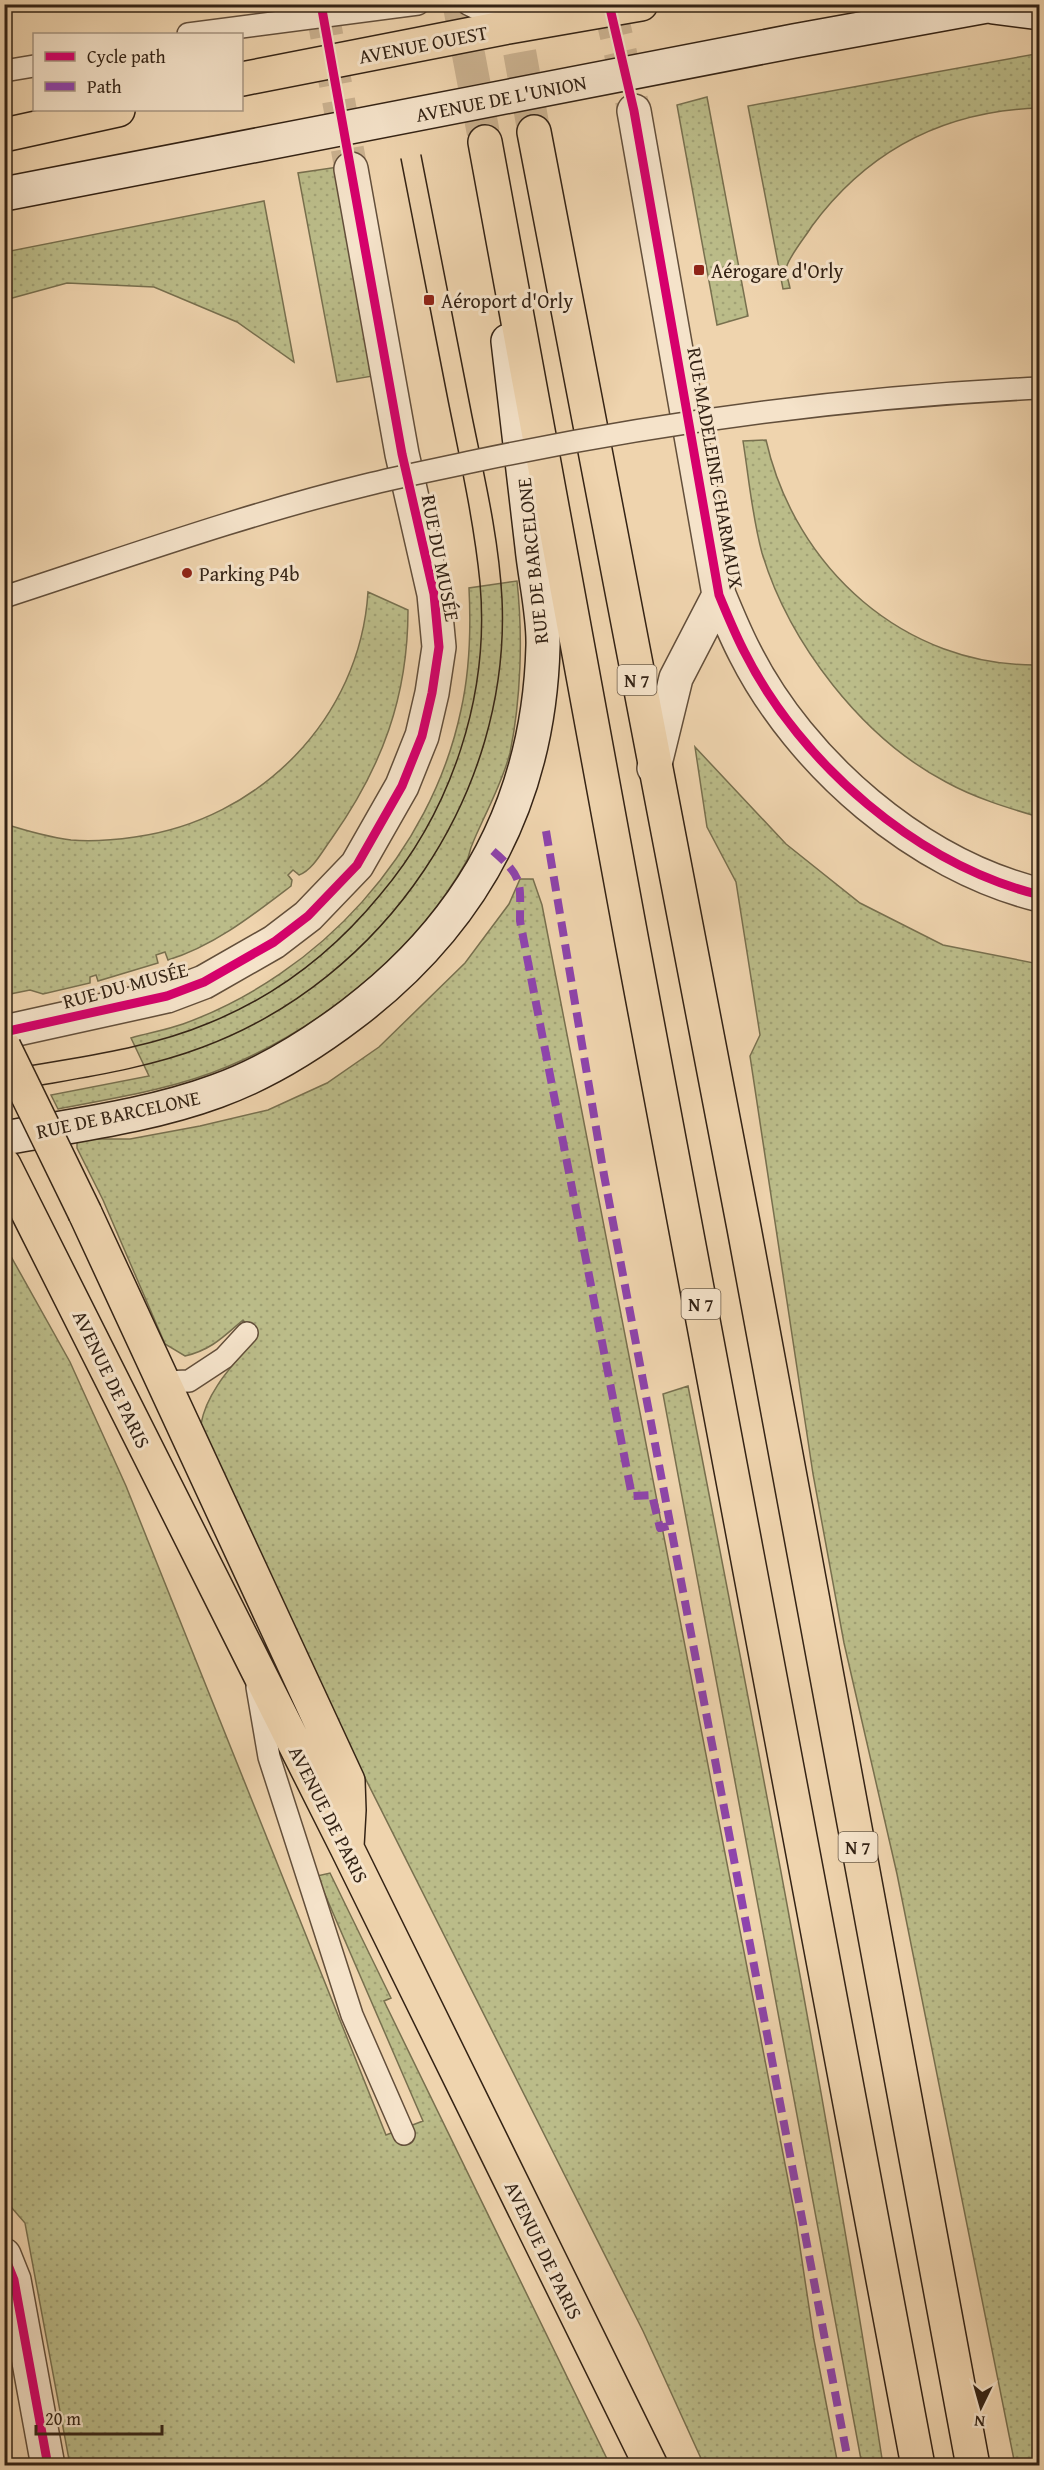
<svg xmlns="http://www.w3.org/2000/svg" width="1044" height="2470" viewBox="0 0 1044 2470" font-family="'Gentium Book Plus',serif">
  <defs>
    <pattern id="grass-dots" width="8" height="8" patternUnits="userSpaceOnUse" patternTransform="scale(1.5)"><rect width="8" height="8" fill="#bbbc89"/><path d="M2 2h.1M6 6h.1" fill="none" stroke="#a1a175" stroke-width="1.8" stroke-linecap="round"/></pattern>
  </defs>
  <rect width="100%" height="100%" fill="#efd4ae"/>
  <filter id="stains"><feTurbulence type="fractalNoise" baseFrequency=".00333" numOctaves="4"/><feColorMatrix values="0 0 0 0 .2 0 0 0 0 .09 0 0 0 0 .02 0 0 0 .5 -.17"/></filter>
  <radialGradient id="worn" r=".72"><stop offset=".6" stop-color="#630" stop-opacity="0"/><stop offset="1" stop-color="#630" stop-opacity=".3"/></radialGradient>
  <path fill="url(#grass-dots)" stroke="#78704f" stroke-width="1.5" d="M1033,40h6v68c-94,3 -170,41 -227,118 -6,10 -25,33 -26,43 0,6 3,13 4,19l-7,1 -35,-183 288,-52z
    M707,97l41,219 -31,9 -40,-220z
    M338,167l35,209 -36,6 -39,-209z
    M264,201l30,161 -57,-40 -83,-35 -87,-4 -62,17v-48z
    M766,440c29,128 138,227 273,225v152c-31,-9 -64,-19 -93,-35 -84,-44 -157,-139 -184,-229 -10,-37 -13,-74 -19,-112z
    M517,581c6,55 4,118 -7,172 -6,23 -17,46 -27,67 -4,9 -8,17 -11,25 -3,6 -2,11 -6,17 -52,91 -141,163 -237,204 -54,23 -114,32 -171,43l-7,-14 98,-19 -18,-38c17,-5 35,-8 52,-14 137,-50 248,-171 278,-314 9,-40 10,-82 8,-122z
    M368,592l40,18c0,87 -26,157 -76,228 -9,12 -19,32 -33,37l-6,-5 -5,5 4,5 -1,6c-38,29 -77,60 -123,74l-3,-8 -9,3 2,8 -60,18 -2,-6 -6,2v6l-47,11 -13,-4 -25,5v-171c22,7 43,13 66,16 21,2 43,0 64,-3 124,-17 225,-118 233,-245z
    M695,747l91,97 74,59 83,42 96,19v1501h-24l-118,-591 -53,-231 -31,-169 -63,-418 10,-21 -24,-153 -29,-55z
    M520,879h13l9,26 254,1316 18,119 24,125h-134l-61,-134 -305,-607 -137,-300c6,-34 34,-61 56,-88l-14,-16c-20,17 -32,30 -58,36l-20,-12 -62,-144 -26,-52v-9h53l70,-13 68,-16 59,-27 52,-36 86,-84 44,-59z
    M4,1244l66,118 56,124 260,649 37,-14 -106,-245 13,-3 61,125 -7,3 226,464h-540l-45,-242 -14,-16 -6,-35z
    M688,1386c70,359 139,718 195,1079h-21l-199,-1071z"/>
  <g fill="none" stroke-linecap="round" stroke-linejoin="round">
    <path stroke="#cab18f" stroke-width="33" stroke-dasharray="33 16" stroke-linecap="butt" d="M321,4l30,165
      M609,4l25,107"/>
    <path stroke="#cab18f" stroke-width="33" stroke-dasharray="33 16" stroke-linecap="butt" d="M459,4l26,138
      M511,4l23,128"/>
    <g stroke="#634f3b" stroke-width="24">
      <path id="lane" d="M468,4l28,14 12,9
        M188,34l230,-30
        M4,71l30,-5
        M163,1382l26,-1 35,-23 23,-25
        M257,1687l12,70 83,258 52,119"/>
    </g>
    <g stroke="#634f3b" stroke-width="36">
      <path id="street" d="M634,111l85,484c8,19 16,39 26,58 56,111 173,212 295,242
        M654,768l22,-90 43,-83
        M4,1032l163,-36 37,-14 70,-40 34,-26 49,-51 45,-79 20,-50 10,-43 7,-46 -5,-53 -32,-140 -51,-285
        M4,2255l10,25 34,186"/>
    </g>
    <g stroke="#342315" stroke-width="36">
      <path id="secondary" d="M993,7l47,6
        M4,194l790,-153 204,-37
        M4,1138c71,-13 145,-22 213,-47 50,-18 93,-45 135,-77 121,-92 187,-214 191,-368 1,-31 -8,-68 -11,-99 -8,-69 -16,-137 -24,-206"/>
    </g>
    <g stroke="#342315" stroke-width="36">
      <path id="primary" d="M242,79l266,-52 133,-23
        M4,135l114,-25"/>
    </g>
    <g stroke="#342315" stroke-width="36">
      <path id="highway" d="M534,132l210,1096 229,1238
        M485,142l147,800 286,1524
        M4,1165l343,683 304,618
        M85,1213l263,568 1,29 -2,36"/>
    </g>
    <use href="#lane" stroke="#f5e3ca" stroke-width="21"/>
    <use href="#street" stroke="#f5e3ca" stroke-width="33"/>
    <use href="#secondary" stroke="#f5e3ca" stroke-width="33"/>
    <use href="#primary" stroke="#efd4ae" stroke-width="33"/>
    <use href="#highway" stroke="#efd4ae" stroke-width="33"/>
    <path stroke="#342315" stroke-width="1.5" d="M4,1070c68,-12 141,-20 205,-47 67,-27 125,-72 171,-128 72,-85 110,-200 100,-312 -6,-61 -20,-123 -32,-183 -16,-80 -31,-161 -47,-241
      M4,1092c67,-13 136,-21 199,-45 182,-68 308,-254 299,-448 -3,-61 -18,-124 -30,-183 -17,-87 -34,-174 -51,-261"/>
    <g stroke="#634f3b" stroke-width="24" stroke-linecap="butt">
      <path id="lane-bridge" d="M4,597c120,-39 239,-82 362,-112 36,-9 73,-16 109,-24 186,-39 374,-64 565,-73"/>
    </g>
    <g stroke="#342315" stroke-width="36" stroke-linecap="butt">
      <path id="highway-bridge" d="M4,1047l81,166"/>
    </g>
    <use href="#lane-bridge" stroke="#f5e3ca" stroke-width="21"/>
    <use href="#highway-bridge" stroke="#efd4ae" stroke-width="33"/>
    <path stroke="#8e44ad" stroke-width="8" stroke-dasharray="15 8" stroke-linecap="butt" d="M546,831l58,344 245,1291
      M493,851c31,27 27,31 27,70l112,575 20,-1 8,33 12,-3"/>
    <g stroke="#f5e3ca" stroke-width="13">
      <path id="cycleway" d="M609,4l25,107 85,484c8,19 16,39 26,58 56,111 173,212 295,242
        M4,1032l163,-36 37,-14 70,-40 34,-26 49,-51 45,-79 20,-50 10,-43 7,-46 -5,-53 -32,-140 -81,-450
        M4,2255l10,25 34,186"/>
    </g>
    <use href="#cycleway" stroke="#d6006c" stroke-width="9"/>
  </g>
  <g fill="#8f2418" stroke="#f5e3ca" stroke-width="2">
    <rect x="693" y="264" width="12" height="12" rx="3"/>
    <rect x="423" y="294" width="12" height="12" rx="3"/>
    <circle cx="187" cy="573" r="6"/>
  </g>
  <g text-anchor="middle" dominant-baseline="central" stroke-width="6" stroke-linejoin="round" paint-order="stroke">
    <g fill="#f5e3ca" stroke="#6e5d4b" stroke-width="1.5">
      <rect x="617.5" y="665" width="39" height="30" rx="4.5"/>
      <rect x="681.5" y="1289" width="39" height="30" rx="4.5"/>
      <rect x="838.5" y="1832" width="39" height="30" rx="4.5"/>
    </g>
    <g font-size="18" font-weight="bold" fill="#342315">
      <text x="637" y="680">N 7</text>
      <text x="701" y="1304">N 7</text>
      <text x="858" y="1847">N 7</text>
    </g>
    <g font-size="20" fill="#342315" stroke="#f5e3ca">
      <text transform="translate(423 44) rotate(-11)">AVENUE OUEST</text>
      <text transform="translate(501 98) rotate(-11)">AVENUE DE L'UNION</text>
      <text transform="translate(716 468) rotate(80)">RUE MADELEINE CHARMAUX</text>
      <text transform="translate(441 558) rotate(79)">RUE DU MUSÉE</text>
      <text transform="translate(532 561) rotate(-96)">RUE DE BARCELONE</text>
      <text transform="translate(125 985) rotate(-15)">RUE DU MUSÉE</text>
      <text transform="translate(118 1114) rotate(-12)">RUE DE BARCELONE</text>
      <text transform="translate(112 1379) rotate(64)">AVENUE DE PARIS</text>
      <text transform="translate(329 1814) rotate(63)">AVENUE DE PARIS</text>
      <text transform="translate(544 2250) rotate(64)">AVENUE DE PARIS</text>
    </g>
    <g font-size="20" fill="#342315" stroke="#f5e3ca" text-anchor="start">
      <text x="711" y="270">Aérogare d'Orly</text>
      <text x="441" y="300">Aéroport d'Orly</text>
      <text x="199" y="573">Parking P4b</text>
    </g>
  </g>
  <rect width="1044" height="2470" fill="none" stroke="#efd4ae" stroke-width="24"/>
  <rect x="6" y="6" width="1032" height="2458" fill="none" stroke="#342315" stroke-width="3"/>
  <rect x="12" y="12" width="1020" height="2446" fill="none" stroke="#342315" stroke-width="1.5"/>
  <rect x="33" y="33" width="210" height="78" fill="#f5e3ca" stroke="#a89682" stroke-width="1.5"/>
  <rect x="45" y="52" width="30" height="9" fill="#d6006c" stroke="#a89682" stroke-width="1.5"/>
  <text x="87" y="63" font-size="18" fill="#342315">Cycle path</text>
  <rect x="45" y="82" width="30" height="9" fill="#8e44ad" stroke="#a89682" stroke-width="1.5"/>
  <text x="87" y="93" font-size="18" fill="#342315">Path</text>
  <g transform="translate(981 2407) rotate(185)" stroke="#f5e3ca" stroke-width="4.5" paint-order="stroke">
  <path d="M0-4.5L10 22L0 15L-10 22Z" fill="#342315"/>
  <text y="-9" font-size="16" font-weight="bold" text-anchor="middle" fill="#342315">N</text>
  </g>
  <path d="M36 2425v9h126v-9" fill="none" stroke="#342315" stroke-width="3"/>
  <text x="45" y="2425" font-size="18" fill="#342315" stroke="#f5e3ca" stroke-width="4.5" paint-order="stroke">20 m</text>
  <rect width="100%" height="100%" filter="url(#stains)"/>
  <rect width="100%" height="100%" fill="url(#worn)"/>
</svg>
